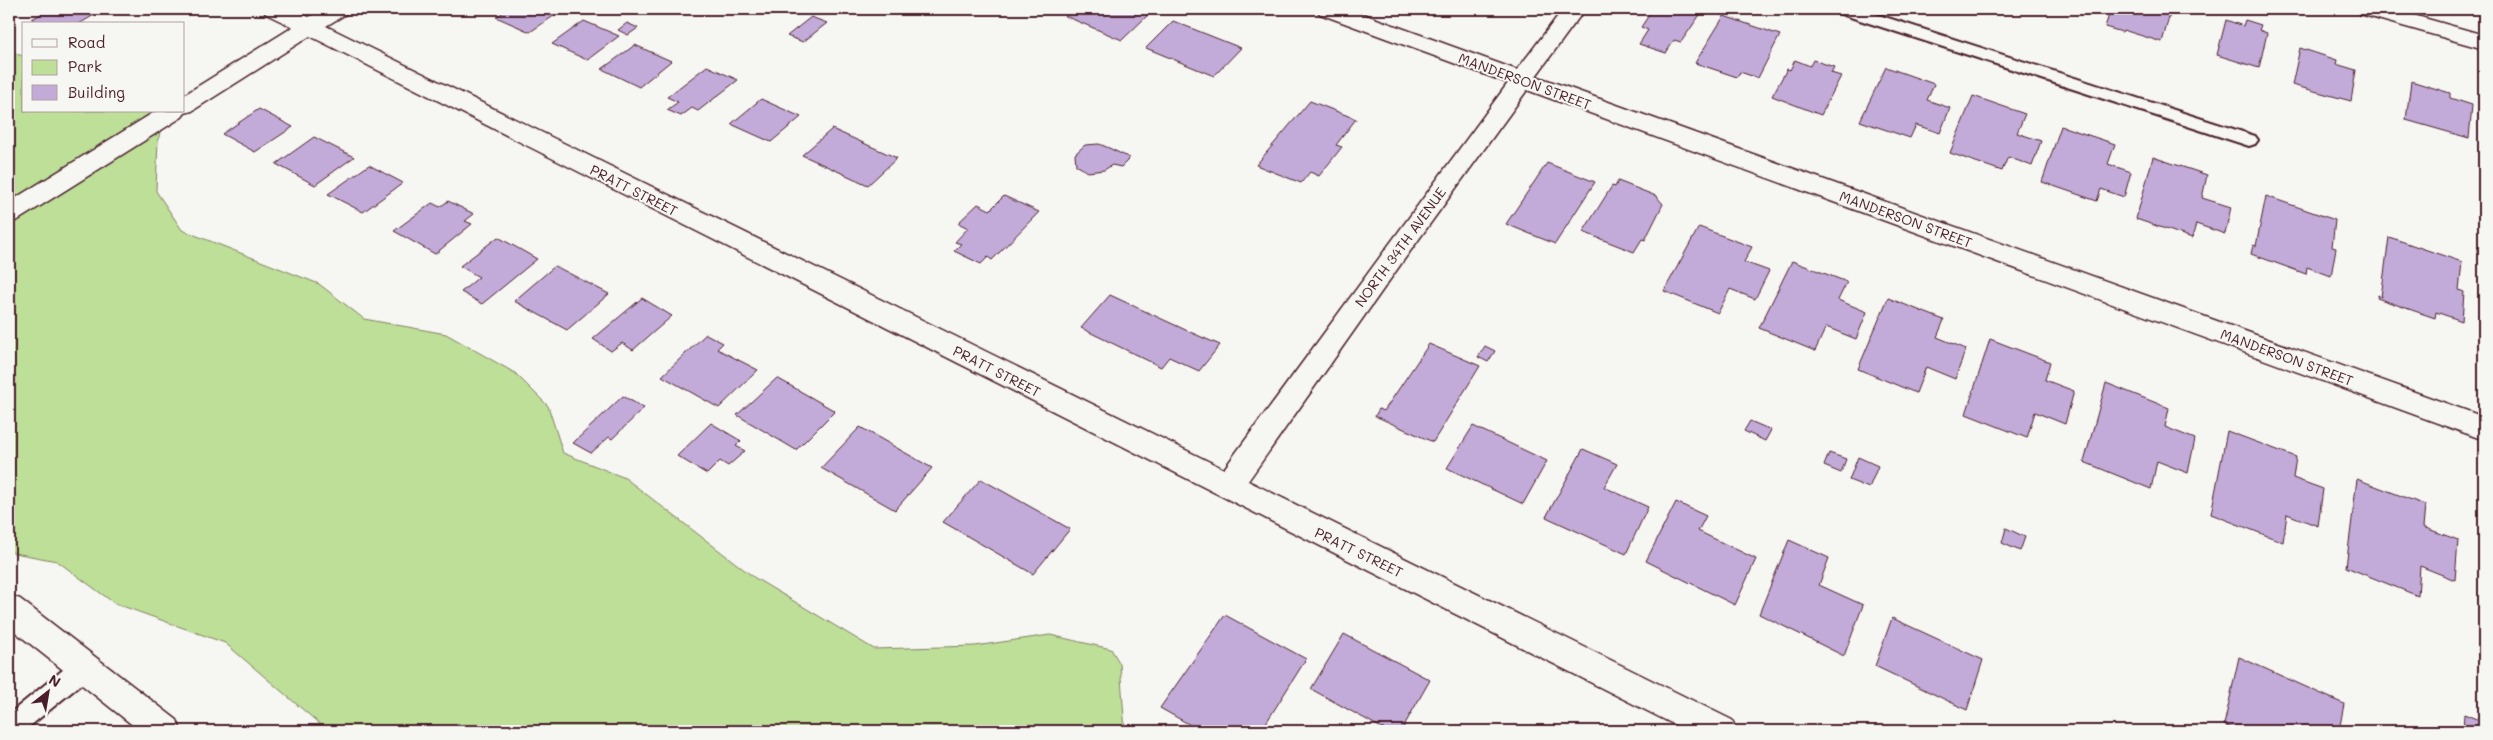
<svg xmlns="http://www.w3.org/2000/svg" width="2493" height="740" viewBox="0 0 2493 740" font-family="Mali,sans-serif">
  <rect width="100%" height="100%" fill="#f6f6f2"/>
  <filter id="ink" filterUnits="userSpaceOnUse"><feTurbulence type="fractalNoise" baseFrequency=".02" numOctaves="2"/><feDisplacementMap in="SourceGraphic" scale="10" xChannelSelector="R" yChannelSelector="G"/><feConvolveMatrix kernelMatrix="1 2 1 2 8 2 1 2 1" color-interpolation-filters="sRGB"/></filter>
  <g filter="url(#ink)">
    <path fill="#bddf98" stroke="#847f62" d="M9,50l15,7v54h147l-13,28 -2,52 26,39 137,54 45,35 82,15 69,39 33,33 15,47 62,25 130,100 119,71 101,-3 75,-11 61,14 9,15 5,67h-797l-103,-88 -111,-40 -57,-42 -48,-9z"/>
    <path fill="#c3abd9" stroke="#4a1f2b" d="M50,9h32l12,6 -15,9h-38l-9,-5z
      M508,9h48l5,2 -31,21 -34,-15z
      M1074,9h58l16,6 -26,25 -57,-24z
      M1653,9h51l-23,33 -7,-2 -8,13 -27,-9 9,-14 -7,-3z
      M2111,9h43l16,5 -8,28 -39,-12 -1,2 -17,-5z
      M1724,16l56,19 -22,43 -18,-6 -3,5 -42,-14z
      M811,17l16,6 -24,19 -16,-6z
      M2226,20l17,6 2,-6 16,5 -2,5 8,3 -8,35 -42,-13z
      M584,21l35,15 -32,24 -35,-16z
      M1173,21l68,27 -27,28 -68,-28z
      M627,23l11,5 -10,7 -10,-5z
      M635,45l36,16 -32,26 -37,-18z
      M2300,48l37,12 -1,4 20,6 -5,31 -59,-16z
      M1795,60l15,6 3,-6 21,7 -3,6 10,3 -20,39 -49,-19 15,-27 3,1z
      M707,66l31,14 -40,31 -6,-3 -11,8 -14,-6 11,-8 -11,-5z
      M1886,67l48,17 -7,16 23,8 -10,25 -24,-8 -6,13 -50,-17z
      M2411,81l39,12v5l22,7 -3,33 -63,-18z
      M1973,96l52,18 -8,19 24,8 -9,25 -24,-9 -6,14 -52,-18z
      M761,99l40,18 -30,25 -40,-18z
      M1310,101l46,18 -20,26 6,2 -23,29 -9,-4 -9,11 -45,-18z
      M259,109l34,18 -38,25 -33,-18z
      M2061,126l54,18 -7,20 23,8 -7,25 -23,-8 -4,12 -55,-19z
      M832,129l65,29 -29,27 -66,-30z
      M314,137l40,20 -39,28 -39,-21z
      M1099,144l10,4 21,10 -9,9 -9,-2 -8,5 -16,2 -12,-7 -1,-11 10,-9z
      M2153,157l54,18 -5,23 29,9 -6,27 -29,-10 -4,14 -56,-19z
      M1547,163l48,19 -40,62 -49,-20z
      M369,165l34,18 -40,29 -35,-18z
      M1618,181l38,15 7,8 -18,36 -3,-1 -8,13 -51,-20 29,-46 3,1z
      M1004,196l35,16 -47,48 -4,-3 -7,7 -27,-13 7,-7 -6,-2 13,-14 -10,-5 20,-19 12,6z
      M2266,196l69,24 -3,27 4,1 -5,28 -24,-9 -1,7 -55,-20 2,-9 3,1z
      M448,201l26,13 -9,7 7,3 -37,30 -41,-23 38,-28 8,4z
      M1699,227l53,20 -8,15 25,9 -14,28 -25,-10 -12,24 -54,-22z
      M498,237l39,22 -55,45 -21,-12 18,-15 -19,-11z
      M2389,237l73,25 -3,28 5,2 -2,29 -26,-9 -1,6 -58,-20 1,-3 3,2z
      M1792,261l55,21 -9,18 29,12 -11,27 -30,-12 -11,24 -56,-23z
      M555,266l54,28 -42,36 -53,-29z
      M1110,295l80,37 30,13 -21,26 -30,-14 -8,10 -80,-39z
      M642,298l30,18 -39,34 -11,-7 -11,8 -18,-12z
      M1888,298l56,22 -7,17 29,12 -11,30 -29,-12 -10,26 -58,-24z
      M706,334l17,9 -6,6 41,21 -39,38 -57,-32z
      M1990,339l60,23 -5,18 29,11 -9,33 -30,-12 -8,26 -61,-24z
      M1429,344l51,22 -47,76 -58,-26 4,-7 5,2z
      M1485,346l10,5 -7,11 -10,-5z
      M777,378l58,33 -39,39 -59,-35z
      M2106,383l63,25 -4,19 30,12 -7,34 -31,-12 -6,28 -67,-27z
      M623,396l21,12 -32,31 -3,-2 -18,16 -18,-10z
      M1750,421l21,9 -6,11 -21,-10z
      M711,423l30,18 -5,5 9,5 -17,15 -8,-5 -13,13 -30,-18z
      M1473,426l74,35 -24,43 -76,-36z
      M860,427l72,41 -37,42 -74,-42z
      M2227,431l69,26 -3,21 30,11 -5,37 -31,-12 -4,28 -72,-28z
      M1583,449l34,15 -13,23 44,20 -22,47 -80,-37z
      M1829,453l17,6 -5,14 -17,-7z
      M1858,457l20,9 -9,22 -20,-8z
      M981,479l89,50 -37,45 -90,-52z
      M2357,479l68,26 -2,22 35,13 -3,40 -35,-14 -2,30 -72,-29z
      M1676,502l30,14 -8,15 58,28 -21,46 -89,-44z
      M2006,528l19,9 -5,14 -18,-8z
      M1789,540l40,18 -10,27 44,20 -19,51 -85,-42z
      M1225,615l81,44 -45,72h-60l-41,-23z
      M1892,618l91,42 -16,50 -92,-44z
      M1344,634l86,46 -29,51h-14l-76,-42z
      M2239,657l105,47 -5,27h-101l-14,-6z
      M2464,714l20,8v9h-21z"/>
    <g fill="none" stroke-linecap="round" stroke-linejoin="round">
      <g stroke="#4a1f2b" stroke-width="4">
        <path id="service" d="M1836,9h24l395,127 3,4 -3,4 -6,2 -6,-2 -405,-131z
          M83,657l8,3 4,8 -4,8 -67,55h-15v-17l66,-54z"/>
      </g>
      <g stroke="#4a1f2b" stroke-width="3">
        <path id="minor" d="M263,9h28l18,8 14,-8h26l-3,5 -20,12 898,443 284,-386 -188,-69 -3,-5h32l168,61 46,-61h22l-49,67 948,341v23l-957,-350 -124,171 -155,220 484,239 5,11h-50l-1377,-695 -118,75 -7,2 -3,4 -164,103 -9,3v-21l147,-91h28v-16l109,-68 -27,-13z
          M2357,9h35l92,26v14l-124,-35z
          M9,595l11,4 157,121 4,11h-41l-131,-104z"/>
      </g>
      <use href="#service" fill="#f6f6f2" fill-rule="evenodd"/>
      <use href="#minor" fill="#f6f6f2" fill-rule="evenodd"/>
    </g>
  </g>
  <g text-anchor="middle" dominant-baseline="central" stroke-width="4" stroke-linejoin="round" paint-order="stroke">
    <g font-size="14" fill="#4a1f2b" stroke="#f6f6f2">
      <text transform="translate(1525 81) rotate(20)">MANDERSON STREET</text>
      <text transform="translate(634 190) rotate(27)">PRATT STREET</text>
      <text transform="translate(1906 219) rotate(20)">MANDERSON STREET</text>
      <text transform="translate(1400 247) rotate(-54)">NORTH 34TH AVENUE</text>
      <text transform="translate(2287 357) rotate(20)">MANDERSON STREET</text>
      <text transform="translate(997 371) rotate(27)">PRATT STREET</text>
      <text transform="translate(1359 552) rotate(26)">PRATT STREET</text>
    </g>
  </g>
  <rect width="2493" height="740" fill="none" stroke="#f6f6f2" stroke-width="30"/>
  <rect x="15" y="15" width="2463" height="710" fill="none" stroke="#4a1f2b" stroke-width="2" filter="url(#ink)"/>
  <rect x="22" y="22" width="162" height="90" fill="#f6f6f2" stroke="#b1a0a2"/>
  <rect x="32" y="39" width="25" height="8" fill="#f6f6f2" stroke="#b1a0a2"/>
  <text x="68" y="48" font-size="15" fill="#4a1f2b">Road</text>
  <rect x="32" y="60" width="25" height="15" fill="#bddf98" stroke="#b1a0a2"/>
  <text x="68" y="72" font-size="15" fill="#4a1f2b">Park</text>
  <rect x="32" y="85" width="25" height="15" fill="#c3abd9" stroke="#b1a0a2"/>
  <text x="68" y="98" font-size="15" fill="#4a1f2b">Building</text>
  <g transform="translate(48 692) rotate(31)" stroke="#f6f6f2" stroke-width="4" paint-order="stroke">
  <path d="M0-4L9 19L0 12L-9 19Z" fill="#4a1f2b"/>
  <text y="-8" font-size="14" font-weight="bold" text-anchor="middle" fill="#4a1f2b">N</text>
  </g>
</svg>
